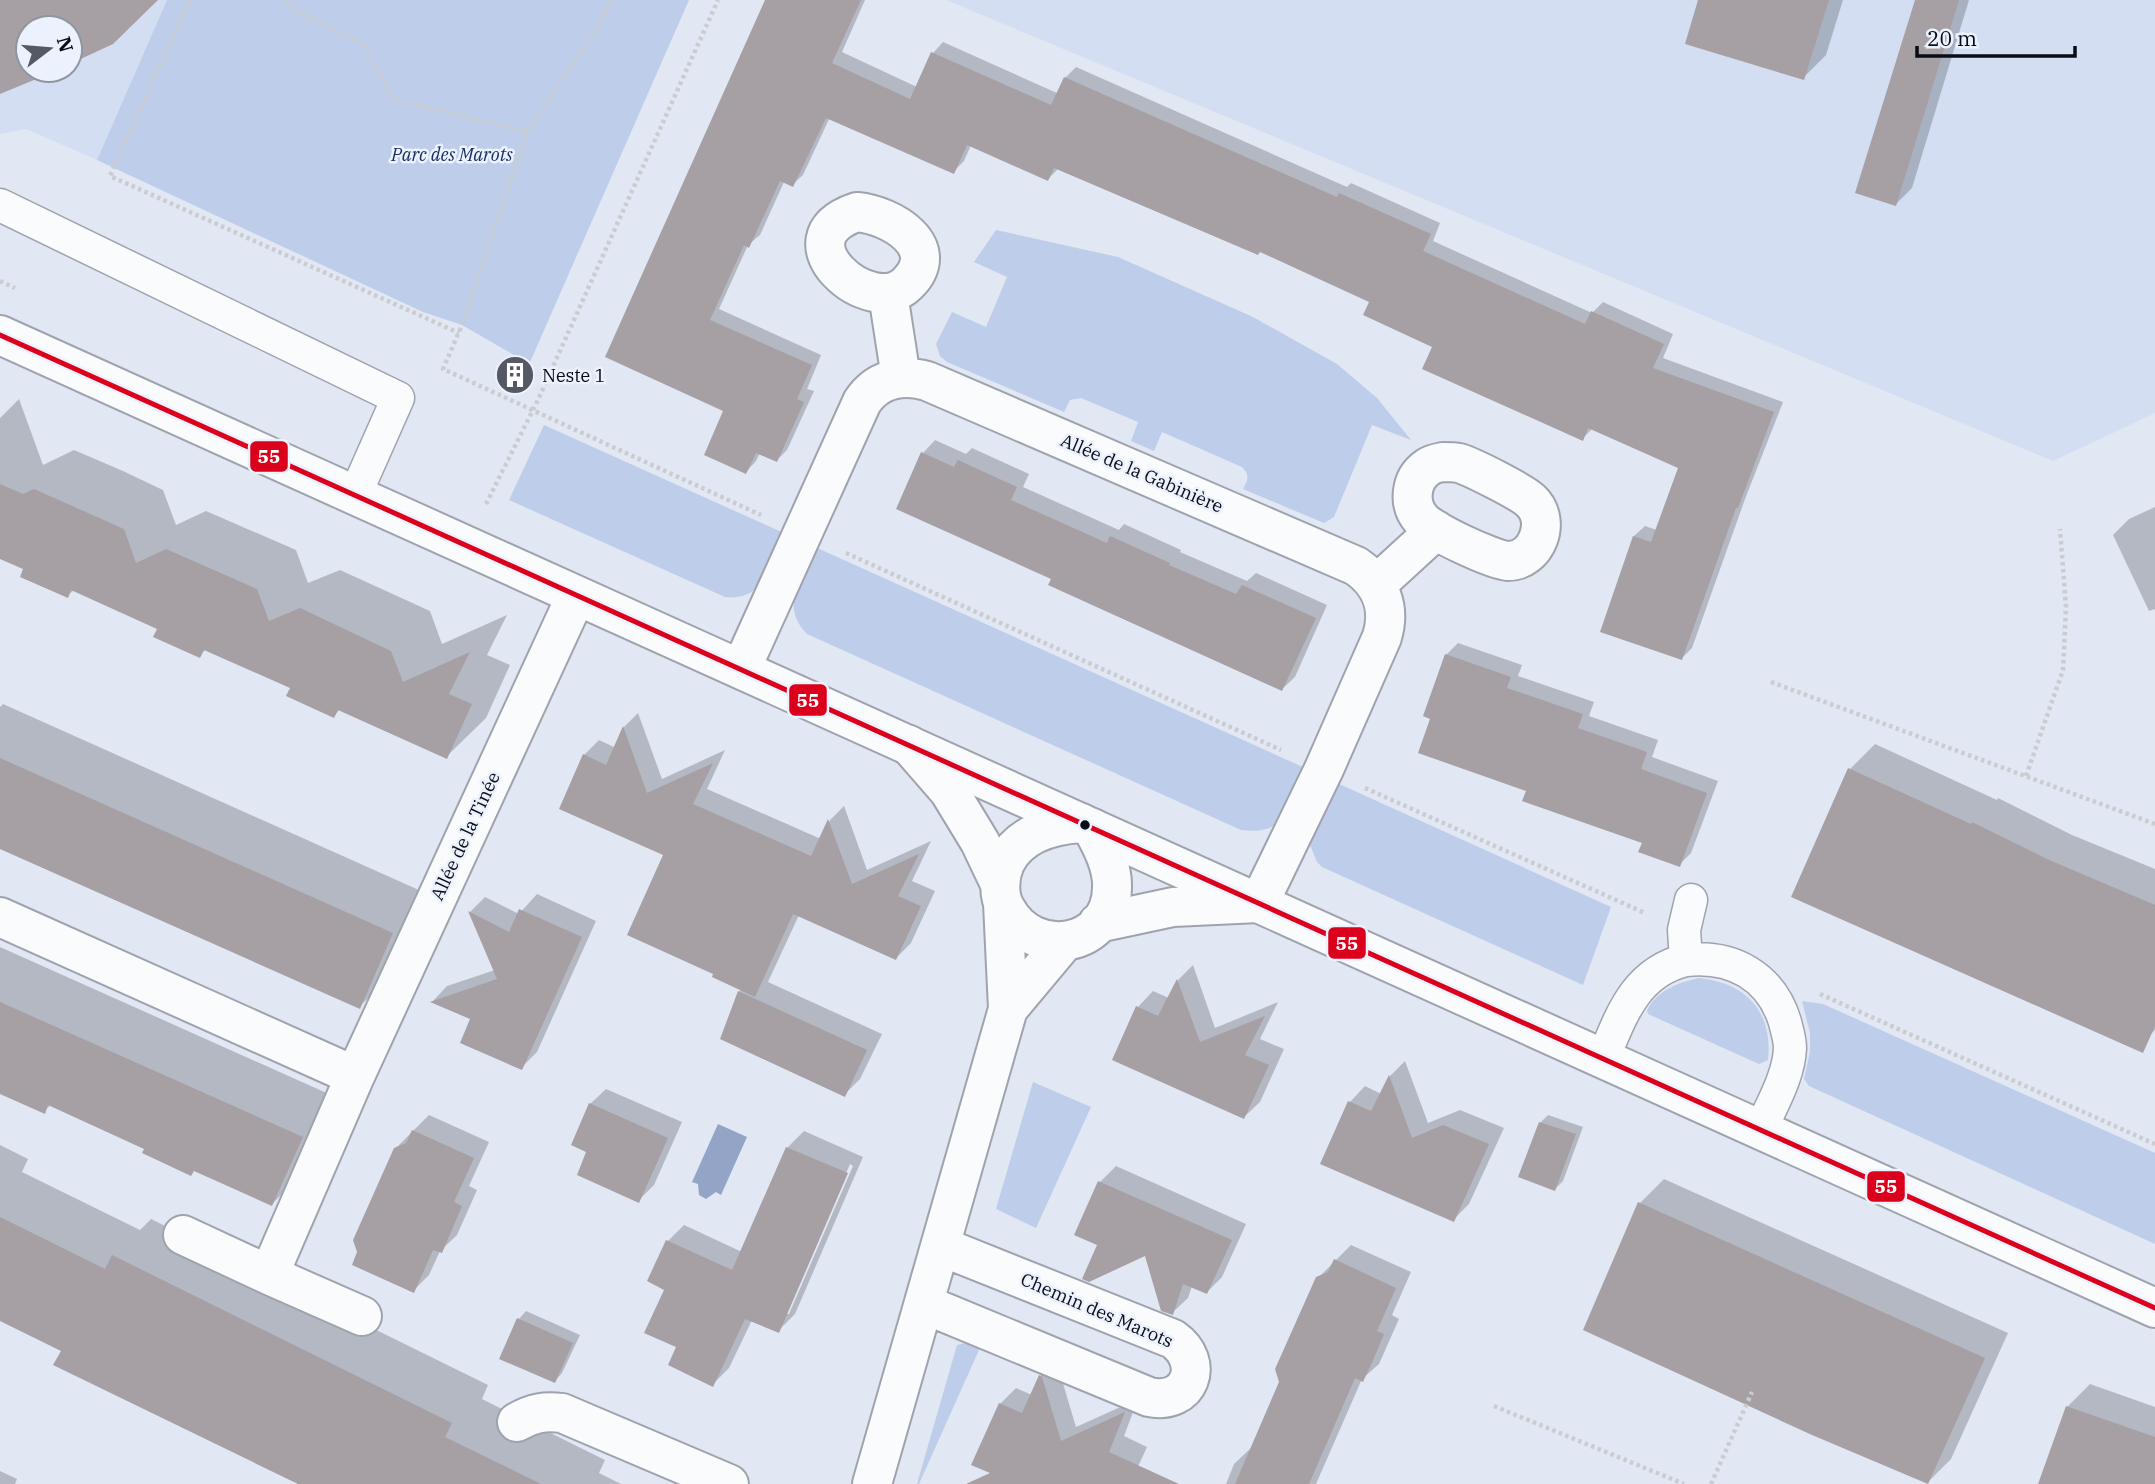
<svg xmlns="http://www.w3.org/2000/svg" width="2155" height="1484" viewBox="0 0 2155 1484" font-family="'IBM Plex Serif',serif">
  <rect width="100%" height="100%" fill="#e1e7f3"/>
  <path fill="#d3def2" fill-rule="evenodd" d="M0,0h167l-70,160 -71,-31 -26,5zM28,28h42v42h-42z
    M946,0h1209v413l-102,48z"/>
  <path fill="#becdea" d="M167,0h522l-173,394 -17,-7 15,-32 -52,-30 -39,-13 -326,-152z
    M996,230l122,27 135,60 84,47 40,34 34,42 -39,-15 -38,92 -10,6 -81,-34c5,-9 7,-14 -1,-22l-80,-35 -8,19 -23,-10 7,-19 -57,-24 -11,2 -6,12 -117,-50 -7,-6 -4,-12 16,-32 34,15 21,-50 -33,-15z
    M544,425l242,109c-14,29 -22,68 -61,63l-216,-97z
    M815,547l490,221 -27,55c-12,9 -23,8 -37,7l-434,-196c-28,-29 -6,-56 8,-87z
    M1337,783l274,124 -28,78 -261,-118 -5,-5 -7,-17z
    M1699,978c47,5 74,33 69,82l-9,4 -111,-50 -1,-4c11,-20 30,-27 52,-32z
    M1802,1001l21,3 332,149v91l-346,-158 -5,-7 6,-27v-19z
    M1033,1082l58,25 -55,121 -40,-19z
    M975,1341h8l-64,143h-2l40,-139z"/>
  <path fill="#93a4c7" d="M718,1124l29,13 -26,58 -5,-3 -10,7 -7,-4 -1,-11 -6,-2z"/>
  <path fill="#0003" fill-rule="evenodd" d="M767,0h98l-23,52 75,35 16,-34 10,-11 114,51 8,-15 11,-11 271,120 4,-4 89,40 -7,18 159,72 11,-11 70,32 -10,24 120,44 -38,97 -53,149 -10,10 -48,-122 11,-10 12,4 23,-63 -87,-39 -11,11 -148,-93 -63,-45 -110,-51 -202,-82 -11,11 -77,-34 -7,16 -11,11 -123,-55 -27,58 -11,10 -8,-3 -24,53 -12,10 -29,64 102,46 -14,34 7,2 -27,59 -10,10 -17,-7 -4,8 -10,11 -21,-61 -118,-55z
    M1700,0h143l-17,55 -23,23z
    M1917,0h52l-57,188 -16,16z
    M19,399l24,66 31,-15 49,21 40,19 13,35 30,-14 90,39 12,33 32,-13 90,41 12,33 65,-29 -20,40 23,10 -24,53 -40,39 -106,-48 -6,7 -42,-28 -86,-39 -6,6 -40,-27 -86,-38 -7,6 -41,-28 -26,-11v-139z
    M935,440l31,14 6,-6 57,26 -6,13 96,43 5,-6 57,26 -1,2 67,29 9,-8 71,32 -32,72 -13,12 -229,-111 -130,-125z
    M2155,507v102l-6,2 -36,-76 16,-16z
    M1458,643l64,22 -4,11 76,26 -5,14 69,24 -6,17 66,24 -27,72 -12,12 -35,-23 -116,-52 -96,-72 14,-63z
    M3,704l427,191 -32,74 -39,38 -359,-160v-140z
    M638,713l24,66 63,-29 -18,39 114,50 9,-19 14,-14 23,64 64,-29 -19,40 23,10 -24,52 -15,15 -97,-43 -31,67 114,52 -22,45 -16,16 -105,-103 2,-3 -76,-134 -81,-100 15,-15 17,8 8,-21z
    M1875,744l122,56 1,-2 74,37 83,34v161l-18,18 -287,-279z
    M537,894l59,27 -59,131 -16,16 -49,-50 -39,-17 14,-15 48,-16 -25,-58 15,-15 34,17z
    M0,947l340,152 -30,67 -38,38 -221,-99 -7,6 -44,-19z
    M1193,965l22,63 63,-26 -18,37 24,10 -24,53 -16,15 -106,-110 15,-16 16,7 9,-18z
    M1405,1061l23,62 32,-13 44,18 -35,76 -16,16 -103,-118 15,-16 16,8 9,-18z
    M606,1089l76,33 -28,63 -16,16 -49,-50 1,-47z
    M429,1115l60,27 -20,44 8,4 -20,45 -17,16 -11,24 -16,16 -18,-142z
    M1548,1115l35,12 -20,54 -8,8 -15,-66z
    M804,1131l59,26 -68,157 -16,16 -27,-10 -23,48 -16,16 -34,-38 -13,-57 2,-48 16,-16 58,27 45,-104zM850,1164l3,2 -64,148h-4z
    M0,1145l28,14 -6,13 118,58 11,-11 337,166 -6,14 123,61 -6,13 22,11h-319l-239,-134 -63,-31z
    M1116,1166l130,58 -24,53 -15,15 -15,-6 -4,12 -16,15 -26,-60 -46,-71z
    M1664,1179l344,154 -57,126 -24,24 -287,-280z
    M1351,1245l60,27 -19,43 7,4 -20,45 -17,15 -46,105h-90l8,-20 17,-16 30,-66 37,-104z
    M526,1311l54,24 -18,38 -7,8 -36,-62z
    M1056,1360l20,67 62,-28 -14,37 23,11 -17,37h-92l-38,-80 16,-16 16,7 8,-19z
    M2090,1384l65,23v77h-82l-6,-77z
    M0,1471l17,8 -2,5h-15z"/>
  <path fill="#a69fa3" d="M0,0h158l-45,44 -43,20v-36h-42v42h30l-58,24z
    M765,0h96l-29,63 78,36 21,-47 120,53 13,-28 273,120 2,-4 92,41 -8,17 162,73 6,-13 73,33 -11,24 121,44 -36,96h-2l-54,152 -82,-28 33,-96 18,6 27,-74 -90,-40 -5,13 -161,-72 10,-22 -69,-32 6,-13 -109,-50 -2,3 -204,-87 -6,13 -81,-36 -13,29 -128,-56 -33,69 -13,-6 -31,67 -5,-3 -34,75 102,45 -15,34 7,3 -27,60 -21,-9 -10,21 -42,-19 19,-44 -118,-54z
    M1698,0h131l-25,80 -119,-36z
    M1915,0h44l-63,206 -41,-13z
    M921,452l33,15 4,-7 59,27 -6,13 96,43 3,-7 60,27 -1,2 67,29 6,-9 74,33 -34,73 -234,-106 3,-6 -155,-70z
    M0,484l23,10 11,-5 90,40 12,34 30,-14 91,40 12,32 31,-13 91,43 12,31 67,-30 -21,42 23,10 -25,55 -109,-49 -4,8 -48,-22 4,-8 -86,-38 -4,8 -47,-21 4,-8 -86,-39 -3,8 -48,-21 3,-8 -23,-10z
    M1445,654l66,23 -4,11 76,26 -5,14 69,24 -6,17 66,24 -27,74 -42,-15 4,-9 -120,-42 4,-10 -108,-38 12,-34 -7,-3z
    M623,726l24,67 66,-30 -20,41 118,52 17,-37 24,65 67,-30 -21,42 23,10 -25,54 -103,-46 -38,83 -43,-20 1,-3 -86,-39 36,-80 -104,-46 24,-55 23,11z
    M0,758l393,175 -33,76 -360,-160z
    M1848,768l123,56 1,-2 75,37 108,46v121l-12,27 -352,-156z
    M519,909l63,28 -60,133 -62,-27 10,-24 -40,-17 67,-23 -29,-68 41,21z
    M1177,979l23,63 65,-26 -20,39 24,10 -25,54 -132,-59 24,-54 22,10z
    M738,991l129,59 -22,47 -125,-58z
    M0,1002l303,135 -31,69 -78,-35 -3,5 -49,-23 2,-4 -96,-44 -3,9 -45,-20z
    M1389,1075l23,63 31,-13 46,19 -35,78 -134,-58 28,-63 23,10z
    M589,1103l79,35 -29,65 -62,-28 9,-23 -15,-7z
    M1539,1122l37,12 -21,57 -37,-14z
    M412,1130l62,28 -20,44 8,4 -20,47 -9,-3 -19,43 -62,-28 5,-13 -4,-12 41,-92 12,-5z
    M786,1147l62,26 -69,160 -34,-14 -32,68 -45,-22 8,-18 -32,-14 20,-43 -17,-9 19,-41 66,30z
    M1098,1181l134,59 -25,54 -24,-10 -10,31 -12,-4 -16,-55 -56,26 -7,-3 15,-34 -23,-10z
    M1638,1202l347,156 -57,126 -116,-49 -229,-105z
    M0,1217l105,52 7,-14 340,168 -7,14 96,47h-243l-245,-119 8,-14 -61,-30z
    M1334,1259l62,29 -19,43 7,3 -10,24 -11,24 -8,-4 -46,106h-74l44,-102 -4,-13 41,-92 12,-5z
    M517,1318l56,25 -18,40 -56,-24z
    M1039,1375l3,2 19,64 64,-29 -16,40 70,32h-213l24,-11 -19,-8 28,-62 23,10z
    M2066,1406l89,31v47h-117z"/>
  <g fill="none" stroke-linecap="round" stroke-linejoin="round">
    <g stroke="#9ea3ad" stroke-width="35">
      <path id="lane" d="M0,205l398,193 -43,97
        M1686,960c46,-5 85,16 99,62 2,9 5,17 5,26 -1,28 -18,56 -29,81
        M1603,1059c18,-43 32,-87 83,-99l-2,-30 7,-30"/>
    </g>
    <g stroke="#9ea3ad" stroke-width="42">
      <path id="street" d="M857,212c34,3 88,35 50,72 -36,36 -131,-45 -50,-72z
        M888,294l13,84
        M1443,462c5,0 11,0 16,1 13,4 63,29 72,38 21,20 6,60 -23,60 -15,-1 -78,-30 -87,-42 -13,-15 -11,-40 7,-52 4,-3 10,-4 15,-5z
        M1377,584l59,-54
        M741,669l121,-267c15,-23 40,-28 65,-21l429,185c25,17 35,41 26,71l-58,132 -65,134 -86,4 -75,16
        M909,745l40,46 31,51 20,42
        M1081,823c-30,2 -62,11 -76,40 -6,14 -7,33 1,46 28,52 105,38 106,-21 1,-21 -10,-42 -20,-60
        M1003,903l5,106 56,-67
        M0,917l355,159 -86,199 -86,-40
        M355,1076l221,-480
        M269,1275l93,41
        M924,1304l225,93c41,9 57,-35 24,-58l-233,-93
        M517,1422c16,-9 27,-11 45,-9l167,71
        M872,1484l136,-475"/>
    </g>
    <g stroke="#9ea3ad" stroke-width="42">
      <path id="secondary" d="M0,335l2155,973"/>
    </g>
    <path stroke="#cacccf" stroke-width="4.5" stroke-dasharray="3.5 3.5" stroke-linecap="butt" d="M190,0l-80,176 349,157
      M286,0l6,8 71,36 30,55 134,33 -65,193 -19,44 318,146
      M527,132l76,-113 7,-19
      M0,281l15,7
      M486,504l51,-102 181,-402
      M846,553l435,197
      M1771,682l384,142
      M2026,776l37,-106 3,-63 -6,-78
      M1365,788l280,125
      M1820,994l335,150
      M1494,1406l190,78
      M1711,1484l41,-92"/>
    <use href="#lane" stroke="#fafbfd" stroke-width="32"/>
    <use href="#street" stroke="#fafbfd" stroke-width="38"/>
    <use href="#secondary" stroke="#fafbfd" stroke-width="38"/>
    <g stroke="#ebf1fd" stroke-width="10">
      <path id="bus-1" d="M0,335l2155,973"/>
    </g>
    <use href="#bus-1" stroke="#db001b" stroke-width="5"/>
  </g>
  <defs>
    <g id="building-disc" transform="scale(2.0125)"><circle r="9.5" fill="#545963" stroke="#ebf1fd"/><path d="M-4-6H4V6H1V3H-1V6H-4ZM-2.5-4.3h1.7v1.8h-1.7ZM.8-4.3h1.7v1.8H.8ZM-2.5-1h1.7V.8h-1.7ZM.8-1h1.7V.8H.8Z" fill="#fff"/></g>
  </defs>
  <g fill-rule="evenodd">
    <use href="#building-disc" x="515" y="375"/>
  </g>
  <circle fill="#080c15" stroke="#ebf1fd" stroke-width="2.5" cx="1085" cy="825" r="6"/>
  <g text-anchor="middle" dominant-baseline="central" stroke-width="5" stroke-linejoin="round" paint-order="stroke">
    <g font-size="18" font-style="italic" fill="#152e65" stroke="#ebf1fd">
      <text x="452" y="154">Parc des Marots</text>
    </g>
    <g font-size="18" fill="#080c15" stroke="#ebf1fd" text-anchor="start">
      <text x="542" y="375">Neste 1</text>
    </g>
    <g font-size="18" fill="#080c15" stroke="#ebf1fd">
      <text transform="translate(1142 473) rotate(23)">Allée de la Gabinière</text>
      <text transform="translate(465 836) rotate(-65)">Allée de la Tinée</text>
      <text transform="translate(1097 1310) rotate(23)">Chemin des Marots</text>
    </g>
  </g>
  <g stroke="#ebf1fd" stroke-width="2.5">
    <rect x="249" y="440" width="40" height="33" rx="7" fill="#db001b"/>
    <rect x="788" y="683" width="40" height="34" rx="7" fill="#db001b"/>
    <rect x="1327" y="926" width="40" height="34" rx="7" fill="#db001b"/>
    <rect x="1866" y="1170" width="40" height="33" rx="7" fill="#db001b"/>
  </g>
  <g font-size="19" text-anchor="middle" font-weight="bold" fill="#fff">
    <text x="269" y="463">55</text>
    <text x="808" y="707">55</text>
    <text x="1347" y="950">55</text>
    <text x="1886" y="1193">55</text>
  </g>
  <g transform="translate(49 49) rotate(74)"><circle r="33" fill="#ebf1fd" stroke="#9095a0" stroke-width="2"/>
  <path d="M0-5L12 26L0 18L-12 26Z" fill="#545963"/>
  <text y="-10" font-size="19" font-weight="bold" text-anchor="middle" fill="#080c15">N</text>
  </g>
  <path d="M1917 46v10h158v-10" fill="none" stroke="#080c15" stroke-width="3.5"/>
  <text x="1927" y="46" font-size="21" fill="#080c15" stroke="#ebf1fd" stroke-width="5" paint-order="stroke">20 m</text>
</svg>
